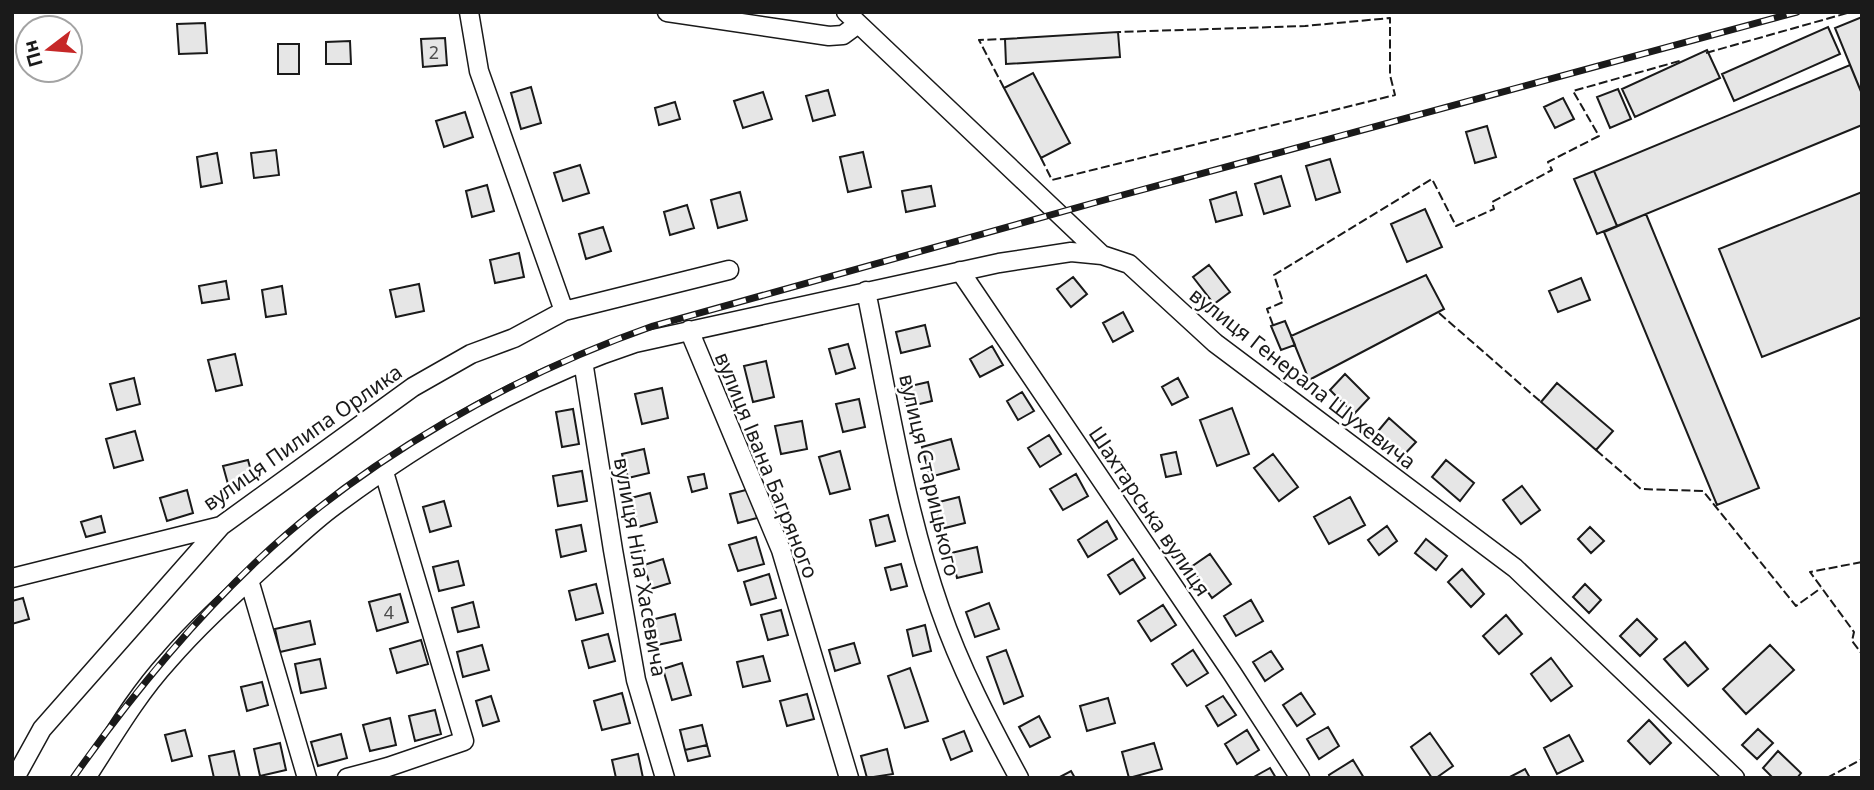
<svg xmlns="http://www.w3.org/2000/svg" width="1874" height="790" viewBox="0 0 1874 790" font-family="'Noto Sans',sans-serif">
  <rect width="100%" height="100%" fill="#fff"/>
  <path fill="#e6e6e6" stroke="#1a1a1a" stroke-width="2" d="M1862,17v77l-27,-66z
    M205,23l2,30 -28,1 -2,-30z
    M1828,27l12,27 -106,47 -12,-27z
    M1118,32l2,25 -114,7 -1,-25z
    M445,38l2,27 -24,2 -2,-28z
    M350,41l1,23h-25v-22z
    M278,44h21v30h-21z
    M1707,50l13,28 -85,39 -13,-28z
    M1850,65l12,29v31l-245,101 -23,-55z
    M1033,73l37,70 -29,15 -37,-70z
    M531,87l10,36 -20,6 -10,-36z
    M1618,89l13,30 -21,9 -13,-31z
    M828,90l7,25 -22,6 -7,-25z
    M763,92l9,27 -29,9 -9,-27z
    M1563,98l11,21 -19,9 -11,-21z
    M675,102l5,17 -21,6 -4,-17z
    M465,112l8,25 -29,10 -8,-26z
    M1487,126l9,31 -21,6 -9,-31z
    M276,150l3,25 -25,3 -3,-25z
    M863,152l8,35 -23,5 -8,-35z
    M217,153l5,30 -21,4 -4,-30z
    M1330,159l10,33 -24,8 -10,-34z
    M580,165l9,28 -26,8 -9,-28z
    M1594,171l23,55 -20,8 -23,-55z
    M1281,176l9,30 -26,8 -9,-30z
    M487,185l7,26 -22,6 -6,-26z
    M931,186l4,20 -29,6 -4,-21z
    M740,192l7,28 -29,8 -7,-28z
    M1236,192l6,23 -26,7 -6,-22z
    M1862,192v125l-100,40 -43,-108z
    M687,205l7,23 -24,7 -6,-23z
    M1425,209l17,38 -35,15 -16,-38z
    M1646,214l113,274 -42,17 -113,-273z
    M603,227l8,24 -25,8 -7,-25z
    M519,253l5,24 -29,6 -5,-23z
    M1209,265l21,27 -16,12 -21,-27z
    M1426,275l18,34 -135,71 -18,-44z
    M1073,277l14,17 -16,13 -14,-18z
    M1581,278l9,22 -32,12 -9,-21z
    M226,281l3,18 -27,4 -3,-17z
    M419,284l5,27 -28,6 -6,-27z
    M282,286l4,28 -20,3 -4,-27z
    M1123,312l10,19 -20,11 -10,-19z
    M1285,321l10,24 -14,5 -10,-24z
    M925,325l5,21 -29,7 -5,-21z
    M848,344l7,24 -19,6 -7,-25z
    M992,346l11,19 -23,12 -10,-18z
    M235,354l7,31 -26,6 -8,-31z
    M766,361l8,36 -21,5 -9,-36z
    M1345,374l24,24 -15,16 -24,-24z
    M134,378l6,26 -23,6 -7,-26z
    M1178,378l10,19 -16,8 -10,-18z
    M928,382l4,19 -25,6 -5,-19z
    M1557,383l56,48 -17,19 -55,-48z
    M662,388l6,30 -26,6 -7,-30z
    M1022,392l12,19 -16,9 -11,-19z
    M859,399l6,28 -22,5 -7,-28z
    M1232,408l17,46 -32,12 -17,-46z
    M573,409l6,35 -17,3 -6,-35z
    M1389,418l27,24 -16,17 -26,-23z
    M802,421l5,28 -26,5 -6,-28z
    M135,431l8,29 -29,8 -8,-29z
    M1049,435l12,19 -21,13 -12,-19z
    M951,439l8,30 -29,8 -8,-30z
    M644,449l5,24 -21,5 -6,-24z
    M840,451l10,38 -20,5 -11,-37z
    M1176,452l5,22 -15,3 -5,-22z
    M1273,454l25,33 -19,14 -25,-33z
    M248,460l5,18 -25,6 -5,-18z
    M1446,460l28,23 -14,18 -28,-24z
    M582,471l5,30 -29,5 -5,-30z
    M704,474l3,14 -15,4 -4,-15z
    M1076,474l12,22 -25,14 -13,-21z
    M1522,486l18,24 -19,14 -18,-24z
    M750,489l7,29 -19,5 -8,-29z
    M187,490l6,23 -26,8 -7,-23z
    M650,493l7,29 -19,5 -7,-29z
    M959,497l6,26 -24,6 -6,-26z
    M1350,497l15,28 -36,19 -15,-27z
    M444,501l7,25 -21,6 -7,-25z
    M888,515l7,26 -19,5 -6,-26z
    M101,516l4,16 -19,5 -5,-15z
    M1107,521l10,18 -29,18 -10,-17z
    M581,525l5,26 -25,6 -5,-27z
    M1387,526l10,15 -18,14 -11,-15z
    M1590,527l14,14 -13,12 -13,-14z
    M756,537l8,27 -26,7 -9,-26z
    M1426,539l21,17 -11,14 -21,-17z
    M977,547l5,25 -25,6 -6,-25z
    M1210,554l21,30 -19,14 -21,-31z
    M663,559l7,24 -19,6 -7,-24z
    M1133,559l12,19 -25,16 -12,-19z
    M458,561l6,24 -25,6 -6,-24z
    M901,564l6,22 -16,4 -6,-22z
    M1462,569l22,25 -13,13 -23,-25z
    M769,574l7,24 -25,7 -7,-23z
    M596,584l7,29 -27,7 -7,-29z
    M1585,584l16,16 -12,13 -16,-16z
    M400,594l8,28 -31,9 -8,-29z
    M23,598l6,21 -17,5v-23z
    M1251,600l12,21 -27,15 -12,-20z
    M473,602l6,25 -21,5 -6,-24z
    M989,603l10,26 -24,8 -9,-25z
    M1163,605l13,20 -25,16 -13,-20z
    M781,610l7,25 -20,5 -7,-25z
    M675,614l6,26 -24,5 -6,-25z
    M1506,615l16,19 -23,20 -16,-18z
    M1637,619l20,20 -17,17 -20,-20z
    M310,621l5,23 -35,8 -5,-23z
    M925,625l6,26 -18,5 -6,-26z
    M608,634l7,27 -26,7 -7,-27z
    M421,640l7,24 -31,9 -7,-24z
    M1685,642l23,27 -20,17 -24,-27z
    M854,643l6,20 -25,8 -6,-21z
    M482,645l7,25 -26,7 -6,-25z
    M1770,645l24,25 -48,44 -23,-25z
    M1006,650l17,46 -19,8 -17,-47z
    M1193,650l15,23 -21,13 -15,-22z
    M1271,651l12,18 -18,12 -12,-19z
    M763,656l7,25 -27,6 -6,-25z
    M1551,658l21,28 -21,15 -20,-27z
    M320,659l6,29 -25,5 -6,-29z
    M682,663l9,32 -19,5 -9,-31z
    M910,668l18,53 -23,7 -17,-52z
    M262,682l6,23 -21,6 -6,-24z
    M622,693l8,30 -28,7 -8,-29z
    M1301,693l14,21 -18,12 -14,-21z
    M807,694l7,25 -27,7 -7,-25z
    M491,696l8,25 -16,5 -7,-25z
    M1223,696l13,19 -18,11 -12,-20z
    M1108,698l7,25 -28,8 -7,-25z
    M435,710l6,24 -26,7 -6,-25z
    M1039,716l11,21 -20,10 -11,-20z
    M390,718l6,27 -26,6 -7,-26z
    M1649,720l22,23 -21,21 -22,-23z
    M702,725l5,20 -22,5 -5,-20z
    M1328,727l11,19 -20,13 -12,-20z
    M1758,729l15,14 -16,16 -15,-14z
    M185,730l7,26 -20,5 -7,-26z
    M1247,730l12,20 -22,14 -12,-20z
    M964,731l8,20 -21,9 -8,-21z
    M1430,733l23,33 -17,12h-4l-21,-31z
    M341,734l6,24 -29,8 -7,-24z
    M1569,735l14,26 -26,13 -13,-26z
    M280,743l6,27 -26,6 -6,-27z
    M1154,743l8,26 -33,9 -7,-26z
    M707,745l3,11 -22,5 -3,-11z
    M887,749l6,25 -26,4 -6,-22z
    M234,751l6,27h-26l-5,-22z
    M1778,751l23,22 -4,5h-24l-10,-10z
    M638,754l5,24h-27l-4,-18z
    M1353,760l11,18h-34l-1,-3z
    M1270,768l6,10h-24z
    M1525,769l5,9h-22z
    M1071,771l4,7h-17z"/>
  <g fill="none" stroke-linecap="round" stroke-linejoin="round">
    <g stroke="#1a1a1a" stroke-width="21">
      <path id="minor" d="M469,12l10,59 85,240
        M667,12l162,24 14,-1 15,-11
        M846,12l256,243 27,9 86,79 300,225 220,210
        M960,271l272,402 68,105
        M866,291c22,106 38,215 74,318 20,58 49,114 79,169
        M689,330l92,220 68,228
        M583,361l30,189 23,130 29,98
        M12,578l209,-52 192,-139 58,-33 43,-16 50,-27 165,-41
        M249,580l58,198
        M15,778l27,-49 179,-203
        M86,778c26,-40 50,-82 82,-117 31,-36 67,-68 102,-100 21,-18 42,-39 64,-55 93,-69 191,-127 301,-163l364,-80 72,-11 31,3
        M347,778l41,-11 76,-26 -80,-269"/>
    </g>
    <use href="#minor" stroke="#fff" stroke-width="18"/>
    <g stroke="#1a1a1a" stroke-width="7">
      <path id="rail" d="M73,778c55,-78 116,-153 185,-218 108,-102 256,-185 395,-234l444,-124 700,-190"/>
    </g>
    <use href="#rail" stroke="#fff" stroke-width="4.5" stroke-dasharray="13" stroke-linecap="butt"/>
    <path stroke="#1a1a1a" stroke-width="2" stroke-dasharray="9 3.5" stroke-linecap="butt" d="M1706,53l145,-41
      M1004,88l-25,-48 26,-1
      M1041,158l11,22 343,-85 -5,-20v-57l-85,8 -187,6
      M1439,313l102,89
      M1273,325l-6,-16 16,-7 -9,-27 158,-96 24,47 38,-17 -2,-7 60,-32 -4,-8 51,-26 -26,-45 110,-31
      M1596,450l45,39 62,2 93,115 25,-18
      M1862,562l-52,10 44,60 -2,9 10,13
      M1827,778l35,-19"/>
  </g>
  <g text-anchor="middle" dominant-baseline="central" stroke-width="5" stroke-linejoin="round" paint-order="stroke">
    <g font-size="18" fill="#4d4d4d">
      <text x="434" y="52">2</text>
      <text x="389" y="612">4</text>
    </g>
    <g font-size="21" fill="#1a1a1a" stroke="#fff">
      <text transform="translate(1303 378) rotate(38)">вулиця Генерала Шухевича</text>
      <text transform="translate(302 437) rotate(-35)">вулиця Пилипа Орлика</text>
      <text transform="translate(767 465) rotate(68)">вулиця Івана Багряного</text>
      <text transform="translate(930 475) rotate(77)">вулиця Старицького</text>
      <text transform="translate(1150 511) rotate(56)">Шахтарська вулиця</text>
      <text transform="translate(641 567) rotate(80)">вулиця Ніла Хасевича</text>
    </g>
  </g>
  <rect width="1874" height="790" fill="none" stroke="#1a1a1a" stroke-width="28"/>
  <g transform="translate(49 49) rotate(254)"><circle r="33" fill="#ffffff" stroke="#a3a3a3" stroke-width="2"/>
  <path d="M0-5L12 26L0 18L-12 26Z" fill="#c62828"/>
  <text y="-10" font-size="19" font-weight="bold" text-anchor="middle" fill="#1a1a1a">Пн</text>
  </g>
</svg>
